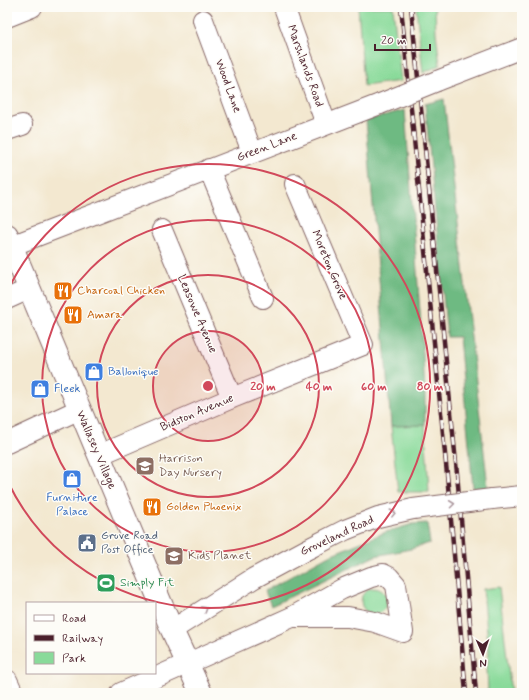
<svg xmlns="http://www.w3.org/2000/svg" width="529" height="700" viewBox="0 0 529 700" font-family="Mynerve,sans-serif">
  <rect width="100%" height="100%" fill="#fdfcf7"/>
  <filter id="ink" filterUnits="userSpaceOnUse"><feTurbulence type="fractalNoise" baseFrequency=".025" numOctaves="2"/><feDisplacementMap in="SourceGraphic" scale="8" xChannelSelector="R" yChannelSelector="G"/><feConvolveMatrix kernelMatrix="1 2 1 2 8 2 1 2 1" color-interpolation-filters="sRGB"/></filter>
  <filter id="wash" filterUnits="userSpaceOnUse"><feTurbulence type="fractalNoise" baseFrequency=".012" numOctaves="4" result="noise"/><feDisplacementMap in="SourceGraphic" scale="16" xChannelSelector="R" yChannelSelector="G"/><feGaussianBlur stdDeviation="0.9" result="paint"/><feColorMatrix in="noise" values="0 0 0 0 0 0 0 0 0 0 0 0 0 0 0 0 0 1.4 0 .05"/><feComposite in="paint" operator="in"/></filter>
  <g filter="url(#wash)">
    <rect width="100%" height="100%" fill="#f3e8d0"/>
    <path fill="#89da9a" stroke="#6a7c62" d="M358,7h35l8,74 -37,5z
      M416,7h19l1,26 4,32 -17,8z
      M425,425l4,67h-31l-7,-66z
      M499,587l12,106h-30l7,-3 -1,-21 2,-17 -6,-63z
      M361 601a13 13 0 1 1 26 0a13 13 0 1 1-26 0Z"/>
    <path fill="#6eba82" stroke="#5c6c56" d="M444,99l44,388 -15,1 -14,-151h-12l-22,-233z
      M405,110l17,229 3,52v34l-34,1 -25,-306z
      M427,523l3,20 -19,6 -36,7 -104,50 -6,-15 62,-35 59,-24 27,-8z"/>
  </g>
  <g filter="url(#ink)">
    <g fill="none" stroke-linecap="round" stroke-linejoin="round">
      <g stroke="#856565" stroke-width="22">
        <path id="minor" d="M284,7l42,117
          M7,17l25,-10
          M203,20l49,132
          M437,81l85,-33
          M7,130l15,-5
          M209,169l54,129
          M162,230l70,168
          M11,246l369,-142
          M7,299l22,-10
          M7,443l73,-34
          M99,455l133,-57 131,-53 -68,-161
          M492,499l30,-3
          M172,630l82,-52 52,-28 39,-20 33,-13 35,-8
          M7,680l6,13
          M121,693l171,-76 50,-28 29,-12 12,-3 6,3 7,8 7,47 -28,-10 -27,-5h-56"/>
      </g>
      <g stroke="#856565" stroke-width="24">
        <path id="major" d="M7,235l165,395 29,63"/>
      </g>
      <use href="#minor" stroke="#fff" stroke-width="20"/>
      <use href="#major" stroke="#fff" stroke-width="22"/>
      <g stroke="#4a1f2b" stroke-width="4.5">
        <path id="rail" d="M401,7l46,467 19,219
          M411,7l46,466 19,220"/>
      </g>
      <use href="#rail" stroke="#fdfcf7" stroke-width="3" stroke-dasharray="9" stroke-linecap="butt"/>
      <g stroke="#856565" stroke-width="22" stroke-linecap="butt">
        <path id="minor-bridge" d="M380,104l57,-23
          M413,509l79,-10"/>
      </g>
      <use href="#minor-bridge" stroke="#fff" stroke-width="20"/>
    </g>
    <defs><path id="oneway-chevron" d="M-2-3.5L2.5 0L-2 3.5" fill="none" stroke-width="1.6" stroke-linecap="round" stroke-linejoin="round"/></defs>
    <g stroke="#ae9aa0">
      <use href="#oneway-chevron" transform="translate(452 504) rotate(-7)"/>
      <use href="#oneway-chevron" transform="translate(393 513) rotate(-14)"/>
      <use href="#oneway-chevron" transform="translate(205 609) rotate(-32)"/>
    </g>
  </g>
  <circle cx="208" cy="386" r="55" fill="#d1495b" fill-opacity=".12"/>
  <g fill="none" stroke="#d1495b" stroke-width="2">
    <circle cx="208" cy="386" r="55"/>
    <circle cx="208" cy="386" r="111"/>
    <circle cx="208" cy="386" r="166"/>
    <path d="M8 290A222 222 0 1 1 8 482"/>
  </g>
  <defs>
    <g id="restaurant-square" transform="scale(1)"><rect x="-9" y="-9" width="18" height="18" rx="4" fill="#e8710a" stroke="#fdfcf7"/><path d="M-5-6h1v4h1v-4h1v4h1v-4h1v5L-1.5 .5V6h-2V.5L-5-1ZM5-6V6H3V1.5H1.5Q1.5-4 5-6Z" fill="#fff"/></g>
    <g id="shop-square" transform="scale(1)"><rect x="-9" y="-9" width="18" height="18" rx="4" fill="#3f7fe0" stroke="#fdfcf7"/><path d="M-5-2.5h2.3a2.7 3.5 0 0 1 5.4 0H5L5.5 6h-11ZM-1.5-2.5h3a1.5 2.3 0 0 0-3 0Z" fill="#fff"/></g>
    <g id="school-square" transform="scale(1)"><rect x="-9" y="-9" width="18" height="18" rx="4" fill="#8d6e63" stroke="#fdfcf7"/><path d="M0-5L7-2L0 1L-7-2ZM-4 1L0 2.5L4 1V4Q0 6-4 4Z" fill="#fff"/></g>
    <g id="civic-square" transform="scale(1)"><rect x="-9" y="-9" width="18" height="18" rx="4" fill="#5c6f8a" stroke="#fdfcf7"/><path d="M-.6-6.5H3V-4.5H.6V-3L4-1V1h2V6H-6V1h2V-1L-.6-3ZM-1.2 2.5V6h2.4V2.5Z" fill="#fff"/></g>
    <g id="stadium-square" transform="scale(1)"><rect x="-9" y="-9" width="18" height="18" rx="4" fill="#2e9e5b" stroke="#fdfcf7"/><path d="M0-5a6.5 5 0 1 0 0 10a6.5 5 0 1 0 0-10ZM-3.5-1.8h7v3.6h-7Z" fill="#fff"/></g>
  </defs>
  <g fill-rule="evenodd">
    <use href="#restaurant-square" x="63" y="291"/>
    <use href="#restaurant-square" x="73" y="315"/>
    <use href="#shop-square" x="94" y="372"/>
    <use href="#shop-square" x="40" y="389"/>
    <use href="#school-square" x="145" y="466"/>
    <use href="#shop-square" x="72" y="479"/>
    <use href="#restaurant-square" x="152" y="507"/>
    <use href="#civic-square" x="87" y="543"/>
    <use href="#school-square" x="174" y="556"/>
    <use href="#stadium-square" x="106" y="583"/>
  </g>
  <g text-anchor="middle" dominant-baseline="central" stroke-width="3" stroke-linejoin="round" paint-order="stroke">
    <g font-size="12" fill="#4a1f2b" stroke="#fdfcf7">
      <text transform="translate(305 66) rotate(70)">Marshlands Road</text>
      <text transform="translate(228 86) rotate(70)">Wood Lane</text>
      <text transform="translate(267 147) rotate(-21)">Green Lane</text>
      <text transform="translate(329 265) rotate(67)">Moreton Grove</text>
      <text transform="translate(197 314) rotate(67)">Leasowe Avenue</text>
      <text transform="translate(197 413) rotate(-23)">Bidston Avenue</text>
      <text transform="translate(96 450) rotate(67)">Wallasey Village</text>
      <text transform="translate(337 536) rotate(-25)">Groveland Road</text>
    </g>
    <g font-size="12" fill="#c56008" stroke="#fdfcf7" text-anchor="start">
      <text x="77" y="291">Charcoal Chicken</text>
      <text x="87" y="315">Amara</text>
      <text x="166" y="507">Golden Phoenix</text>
    </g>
    <g font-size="12" fill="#366cbe" stroke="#fdfcf7" text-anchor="start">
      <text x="108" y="372">Ballonique</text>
      <text x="54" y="389">Fleek</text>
      <text x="72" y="498" text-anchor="middle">Furniture<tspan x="72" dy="14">Palace</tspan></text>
    </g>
    <g font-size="12" fill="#785e54" stroke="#fdfcf7" text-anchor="start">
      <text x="159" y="459">Harrison<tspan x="159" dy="14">Day Nursery</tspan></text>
      <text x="188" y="556">Kids Planet</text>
    </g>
    <g font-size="12" fill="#4e5e75" stroke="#fdfcf7" text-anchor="start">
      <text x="101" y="536">Grove Road<tspan x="101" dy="14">Post Office</tspan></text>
    </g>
    <g font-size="12" fill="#27864d" stroke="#fdfcf7" text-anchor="start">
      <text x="120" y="583">Simply Fit</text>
    </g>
  </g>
  <circle cx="208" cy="386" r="6" fill="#d1495b" stroke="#fdfcf7" stroke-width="2"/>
  <g font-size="12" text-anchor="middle" font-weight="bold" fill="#d1495b" stroke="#fdfcf7" stroke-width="3" stroke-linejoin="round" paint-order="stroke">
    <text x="263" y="390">20 m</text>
    <text x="319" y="390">40 m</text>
    <text x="374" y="390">60 m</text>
    <text x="430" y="390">80 m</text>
  </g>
  <rect width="529" height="700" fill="none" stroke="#fdfcf7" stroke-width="24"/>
  <rect x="26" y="602" width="130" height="72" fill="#fdfcf7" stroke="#b5a4a5"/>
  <rect x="34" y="615" width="20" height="6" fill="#ffffff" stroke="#b5a4a5"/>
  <text x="62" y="622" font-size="12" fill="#4a1f2b">Road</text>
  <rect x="34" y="635" width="20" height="6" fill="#4a1f2b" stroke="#b5a4a5"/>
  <text x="62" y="642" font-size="12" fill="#4a1f2b">Railway</text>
  <rect x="34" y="652" width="20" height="12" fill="#89da9a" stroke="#b5a4a5"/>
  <text x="62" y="662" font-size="12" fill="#4a1f2b">Park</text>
  <g transform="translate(483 654) rotate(178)" stroke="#fdfcf7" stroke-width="3" paint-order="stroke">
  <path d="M0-3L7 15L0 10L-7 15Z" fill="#4a1f2b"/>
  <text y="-6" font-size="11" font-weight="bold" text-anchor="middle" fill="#4a1f2b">N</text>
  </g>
  <path d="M375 44v6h55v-6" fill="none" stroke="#4a1f2b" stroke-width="2"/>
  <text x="381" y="44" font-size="12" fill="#4a1f2b" stroke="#fdfcf7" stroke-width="3" paint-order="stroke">20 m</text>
</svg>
